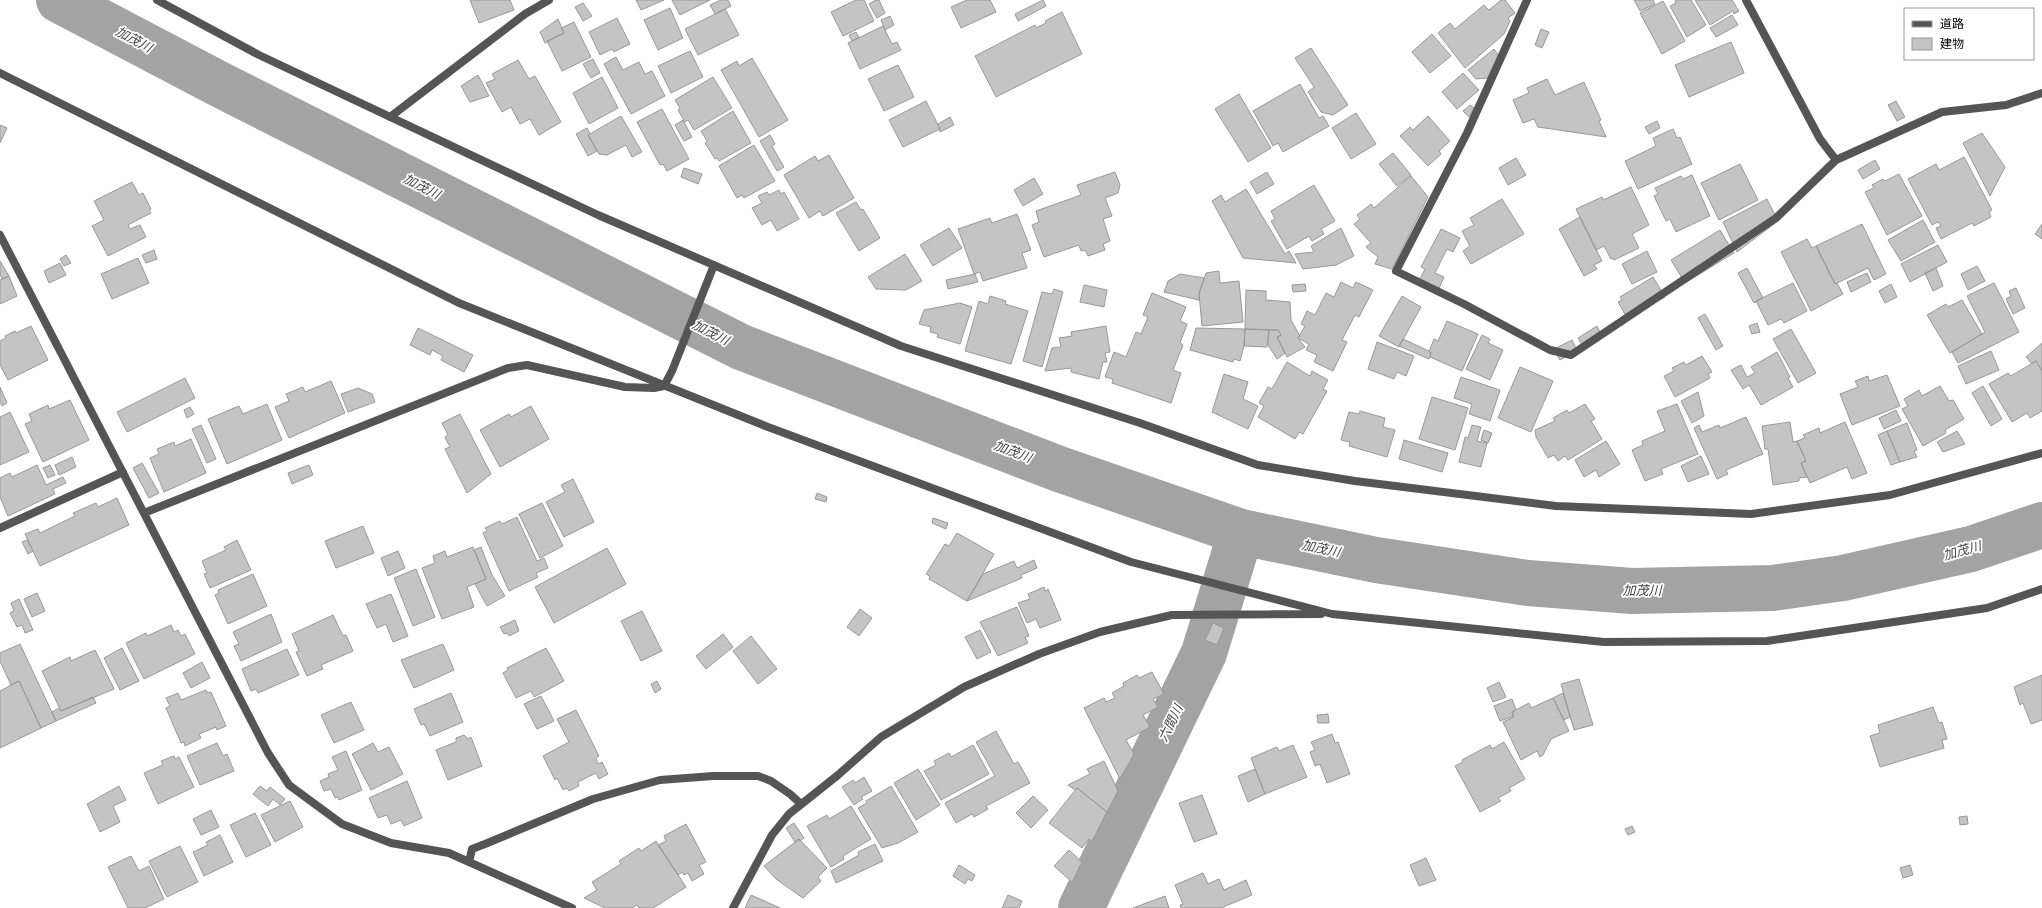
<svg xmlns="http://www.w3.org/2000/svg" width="2042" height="908" viewBox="0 0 2042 908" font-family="'Exo 2','Noto Sans JP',sans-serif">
  <rect width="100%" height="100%" fill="#fff"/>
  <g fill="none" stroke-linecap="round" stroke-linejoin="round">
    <path stroke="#a3a3a3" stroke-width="46" d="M59,0l158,83 524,264 318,122 182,63 135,28 152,23 104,8 141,-3 70,-10 128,-29 71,-24
      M1081,908l123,-255 37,-121"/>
  </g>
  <path fill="#c4c4c4" stroke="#999" d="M470,0h40l4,10 -35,13z
    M636,0h28l-23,10z
    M672,0h38l-30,15z
    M721,0h7l3,6 -16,8 -5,-9z
    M856,0h8l10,21 -31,15 -12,-24z
    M876,0h3l6,13 -8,5 -8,-14z
    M967,0h23l6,12 -35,16 -10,-21z
    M1043,0l3,6 -28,15 -3,-7z
    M1501,0h4l10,13 -7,5 2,3 -6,13 -39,34 -27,-35 12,-10 5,6 29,-24 5,5z
    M1634,0h19l2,4 -15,7z
    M1675,0h16l15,25 -19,12 -17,-31 6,-3z
    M1695,0h37l7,11 -5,3 -1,-3 -23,14z
    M1663,1l22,40 -23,13 -22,-41z
    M583,3l9,13 -9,5 -8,-14z
    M670,8l13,30 -25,12 -14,-30z
    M725,9l14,26 -41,20 -13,-26z
    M1062,12l20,42 -86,43 -21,-41 60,-31 1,3 10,-5 -1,-2z
    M1732,15l6,10 -22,12 -6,-9z
    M890,16l4,9 -9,5 -4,-10z
    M617,18l13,26 -16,8 -2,-3 -12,6 -11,-23z
    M558,19l6,14 -19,10 -5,-11z
    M574,22l17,35 -29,14 -15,-30 17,-8 -3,-5z
    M883,26l9,18 5,-2 4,8 -41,19 -12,-26z
    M1541,29l8,3 -7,16 -7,-3z
    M856,32l3,6 -7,3 -3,-6z
    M1432,34l19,22 -21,17 -18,-21z
    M1731,42l13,31 -55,24 -14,-32z
    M1311,48l37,57 -15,10 -12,-3 -13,-20 6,-5 -19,-29z
    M1494,49l5,7 -11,22 -12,1 -8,-9z
    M690,51l13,26 -32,16 -13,-27z
    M616,57l7,13 16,-8 6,12 7,-3 13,25 -34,18 -27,-50z
    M752,58l36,62 -29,17 -38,-67 16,-9 2,5z
    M593,59l7,14 -9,5 -8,-14z
    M518,60l11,19 6,-3 26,46 -22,13 -9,-16 -10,5 -9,-17 -9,5 -16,-29 9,-4 -3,-5z
    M898,65l16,32 -30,14 -16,-32z
    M1463,73l16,17 -22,19 -15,-17z
    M478,75l11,21 -19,6 -9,-16z
    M602,77l16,31 -29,16 -16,-31z
    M713,77l19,31 -38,22 -6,-10 -3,2 -7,-12 2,-2 -5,-8z
    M1547,79l8,16 29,-13 17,38 -2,1 7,16 -68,-10 -4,-8 -11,4 -10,-23 16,-7 -2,-5z
    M1300,84l19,34 4,-2 6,10 -46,26 -5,-9 -5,3 -20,-35z
    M1239,94l32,54 -23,14 -33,-53z
    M926,101l14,28 -37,18 -14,-27z
    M1896,101l9,16 -8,4 -9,-16z
    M1470,105l4,3 -5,9 -6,-6z
    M662,109l27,50 -22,12 -4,-7 -3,1 -23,-43z
    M733,111l18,32 -32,18 -2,-3 -2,1 -10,-16 2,-2 -6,-10z
    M1356,113l20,31 -25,15 -19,-31z
    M621,116l21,36 -10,5 -6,-12 -19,10 -8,-1 -11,-19z
    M1428,116l22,25 -11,10 2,3 -13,12 -28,-30 10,-9 3,3z
    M950,117l4,8 -14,7 -2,-8z
    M683,120l9,17 -8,4 -9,-16z
    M1657,121l3,7 -11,6 -4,-7z
    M0,125l7,3 -7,15z
    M587,128l3,6 -2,1 9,16 -9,5 -12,-22z
    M1673,129l4,9 3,-1 12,27 -54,25 -13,-28 31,-15 -3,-8z
    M1982,133l23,34 -15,29 -27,-53z
    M770,135l5,9 -3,2 12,21 -7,4 -17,-30z
    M754,145l21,36 -31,17 -2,-3 -5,3 -18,-32z
    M1393,153l18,22 -14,11 -18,-22z
    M829,155l25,43 -31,18 -3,-5 -11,7 -25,-43 31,-19 3,5z
    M1964,157l28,53 -3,2 2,5 -17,9 -2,-3 -31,16 -5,-11 5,-2 -3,-4 -6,3 -24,-46 28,-15 3,6z
    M1516,158l10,17 -18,10 -9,-17z
    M1875,160l5,9 -17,10 -5,-9z
    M1740,164l18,36 -39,20 -18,-37z
    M684,168l18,6 -4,10 -17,-7z
    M1115,172l5,13 -2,8 -13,5 7,18 -9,3 7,22 -7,3 2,6 -17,6 -3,-6 -4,1 -2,-6 -35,12 -12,-32 7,-3 -3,-11 45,-16 -4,-10z
    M1267,172l7,12 -17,10 -7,-12z
    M1899,174l23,42 -35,19 -22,-43 9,-4 -2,-3 11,-6 2,2z
    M1692,175l18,41 -34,16 -6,-13 -4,2 -12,-25 4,-2 -3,-6 26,-12 2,3z
    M1411,176l17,21 -36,72 -17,-5 3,-7 -12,-10 5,-4 -17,-19 6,-5 -3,-4 14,-11 3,4z
    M1034,178l9,16 -20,12 -9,-16z
    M132,182l7,13 4,-2 8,16 -2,1 2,3 -23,12 2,4 10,-4 6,12 -38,19 -16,-30 12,-6 -10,-19z
    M1314,185l21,36 -14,8 3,5 -12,7 -3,-5 -22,13 -16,-28 4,-2 -4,-8z
    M1631,187l18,38 -17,9 7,14 -25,12 -2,-2 -1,1 -7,-13 -8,4 -20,-41 26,-12 1,3z
    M1246,189l39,65 4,-3 7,12 -53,-5 -31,-57 9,-6 4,7z
    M779,190l2,4 3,-2 15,27 -22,12 -6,-11 -9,5 -10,-17 10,-5 -4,-7 9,-4 2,3z
    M1502,199l22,35 -53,30 -8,-13 7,-5 -8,-15 12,-6 -4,-7z
    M1767,199l11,22 -41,31 -14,-30z
    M856,202l5,8 2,-1 17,29 -21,13 -23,-38z
    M1017,214l14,36 -9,3 5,15 -44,13 -3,-9 -6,2 -16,-45 32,-11 2,5z
    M1580,217l22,44 -8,4 3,4 -13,7 -25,-47z
    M1923,220l12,22 -34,19 -13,-21z
    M1862,224l24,50 -12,6 -6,-12 -33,16 -19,-38z
    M2042,224v15l-7,-5z
    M949,228l13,20 -29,18 -13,-21z
    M1341,228l13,28 -18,9 -33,4 -8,-15 19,-2 -3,-6z
    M1441,229l19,9 -7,14 -6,-3 -12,24 9,4 -6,14 -19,-10 6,-12 -4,-2z
    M1720,230l14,23 -49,30 -14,-23z
    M1807,239l5,9 4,-2 19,38 2,-1 6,11 -32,17 -30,-59z
    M1938,245l9,17 -37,20 -9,-18z
    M154,250l3,9 -11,4 -4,-8z
    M1647,251l10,21 -25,12 -10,-20z
    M905,254l17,27 -16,9 -30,-1 -8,-12z
    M66,255l5,8 -7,3 -4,-7z
    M138,258l11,25 -37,16 -11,-25z
    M0,261l9,15 -7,3 -2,-5z
    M60,263l6,12 -17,8 -5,-12z
    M1977,266l8,15 -17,9 -7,-16z
    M1747,268l16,30 -9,5 -16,-30z
    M1936,268l7,18 -10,5 -8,-18z
    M1219,271l1,12 19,-2 4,41 -41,4 -3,-32 7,-21z
    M1867,273l4,9 -20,10 -4,-10z
    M975,274l3,8 -30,7 -2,-9z
    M1180,274l24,4 -5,16v6l-35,-8 4,-11z
    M9,276l8,20 -17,8v-24z
    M1653,277l12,20 -39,19 -8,-14 4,-2 -2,-3z
    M1341,282l12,6 3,-6 17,8 -14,27 -4,-2 -13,25 5,2 -14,29 -19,-9 3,-7 -11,-5 3,-6 -11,-6 7,-12 -4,-2 6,-13 8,4 11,-22 8,4z
    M1793,283l14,28 -23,12 -3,-4 -13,6 -12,-24z
    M1994,283l25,49 -61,31 -6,-11 33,-20 -18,-36z
    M1305,284l1,7 -13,1 -1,-7z
    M1891,284l6,13 -12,6 -6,-12z
    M1084,285l23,5 -3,17 -24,-5z
    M2016,288l9,20 -12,6 -7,-15 5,-3 -2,-5z
    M1054,289l9,3 -21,75 -19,-6 19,-69 10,2z
    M1246,290l20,1v9l24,2 1,18 9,16 -2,2 7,9 -18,10 -10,-20 4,-2 -3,-5 -33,-1z
    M1152,293l34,14 -6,14 7,3 -7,19 3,2 -10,25 8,3 -10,30 -59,-20 1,-4 -8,-2 9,-25 12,5 10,-25 5,2 7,-17 -5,-2z
    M990,296l16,5 -1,3 23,7 -17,53 -46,-13 14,-50 9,3z
    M1402,296l19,11 -22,40 -20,-11z
    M1962,300l20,34 -32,19 -23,-38 19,-11 2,3z
    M960,303l12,4 -12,37 -23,-7 1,-3 -8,-2 1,-5 -12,-3 5,-14z
    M1705,314l18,32 -7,4 -18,-32z
    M1447,321l31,13 -16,37 -32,-14 1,-4 -2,-1 5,-13 4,2z
    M1757,323l3,9 -8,2 -3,-8z
    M31,326l17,34 -40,20 -8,-15v-24l6,-3 -1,-2 10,-5 1,2z
    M1106,326l4,26 -5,1 2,9h-4l-4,17 -28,-7v-4l-26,3 7,-23 9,-1 -2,-9 13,-2 -1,-4z
    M1597,326l5,10 -19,11 -5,-9z
    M418,328l55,27 -9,17 -23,-12 2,-4 -11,-6 -2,5 -20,-10z
    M1196,328l49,1 -1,17 -4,15 -6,-2 -1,3 -43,-12z
    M1245,329l24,1 -2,17 -23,-1z
    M1791,329l25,44 -18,10 -25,-44z
    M1269,330h9l3,5 -4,2 8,16 -8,6 -9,-14z
    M1482,335l8,4 -2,4 15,7 -13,30 -24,-11z
    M1403,339l26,12 2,2 -2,6 -30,-13z
    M1572,340l5,10 -17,10 -6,-11z
    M1377,342l37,14 -8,20 -9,-4 -3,7 -26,-10z
    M2042,343v28l-6,-10 -4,3 -6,-7z
    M1991,351l8,19 -33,14 -8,-18z
    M1777,352l13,25 -2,1 5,9 -32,18 -12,-20 -6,4 -12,-19 10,-5 6,12 8,-4 -4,-6z
    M1702,356l10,16 -4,2 2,4 -35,19 -11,-21 10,-5 -2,-3 12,-6 2,3z
    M2036,361l6,10v40l-12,7 -3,-5 -15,9 -23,-38 19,-11 3,3z
    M1287,362l23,14 2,-5 16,9 -5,9 4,2 -24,43 -4,-2 -4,7 -37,-22 6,-11 -5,-3 9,-16 4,2z
    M1520,367l33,14 -22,51 -33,-14z
    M1224,374l24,8 -5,17 15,7 -10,23 -36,-17z
    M1887,375l13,31 -48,19 -12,-31 18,-7 -3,-6 13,-5 1,5z
    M1461,377l39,13 -10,31 -21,-7 3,-10 -18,-6z
    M185,378l10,20 -68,34 -10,-20z
    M331,381l14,32 -56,25 -14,-31 14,-6 -3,-7 17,-7 2,5z
    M1940,386l9,15 4,-1 11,19 -19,11 1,3 -23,13 -21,-37 6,-3 -4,-7 15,-9 3,6z
    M1983,386l19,33 -11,7 -19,-33z
    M0,387l7,16 -5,3 -2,-4z
    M358,388l14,6 3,8 -27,10 -7,-18z
    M1698,392l6,24 -12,7 -11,-22z
    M1432,397l36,11 -13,42 -36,-11z
    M70,400l19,40 -46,22 -18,-38 7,-3 -3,-7 19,-9 1,4z
    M267,404l15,36 -55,24 -19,-45 31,-13 4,8z
    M1585,404l10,15 -4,2 11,18 -34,21 -3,-4 -7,5 -4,-6 -6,3 -12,-21 -1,-7 20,-9 -2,-3 14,-8 2,3z
    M1677,404l21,50 -37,15 2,5 -18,7 -13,-31 11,-5 -1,-4 23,-10 -8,-20z
    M531,406l18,33 -49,28 -20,-37 29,-16 2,3z
    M190,407l4,7 -7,4 -3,-8z
    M1896,410l5,11 -17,8 -5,-11z
    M1360,411l25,7 -2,9 12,3 -8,27 -38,-11 1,-4 -9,-2 8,-28 10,2z
    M10,412l19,40 -29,13v-48z
    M460,414l31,60 -24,19 -22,-44 5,-2 -5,-10 3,-2 -6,-12z
    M1746,417l17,37 -37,16 2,4 -11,5 -23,-51 5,-3 3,7 17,-7 1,3z
    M1790,422l3,20 4,-1 9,20 -5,2 6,14 -8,1v3l-26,4 -5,-36h-3l-3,-23z
    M1845,422l22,51 -15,6 -5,-12 -37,16 -9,-20 5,-2 -9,-20 8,-3 -2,-3 16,-7 1,5z
    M1907,423l10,27 -3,1 3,6 -17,5 -13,-31z
    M201,425l15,34 -9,4 -15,-34z
    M1472,425l9,2 -4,14 10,2 -6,24 -22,-5 6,-25 3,1z
    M1484,430l8,3 -4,10 -7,-3z
    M1887,431l13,31 -9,3 -13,-30z
    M1957,431l8,13 -22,8 -6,-10z
    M191,439l15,34 -42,19 -14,-34 9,-4 -2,-5 17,-7 1,4z
    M1404,440l44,13 -6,19 -43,-13z
    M1606,441l14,23 -21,13 -3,-7 -12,7 -9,-17z
    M1701,456l8,18 -21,8 -7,-16z
    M72,457l4,10 -17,8 -4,-10z
    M142,463l17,30 -10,5 -16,-30z
    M37,465l9,20 17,-8 3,6 -13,6 2,5 -47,22 -8,-19v-19l10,-5 2,4z
    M50,465l5,10 -7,3 -5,-10z
    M309,465l4,10 -21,9 -4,-11z
    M573,479l21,43 -30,15 -18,-35 19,-10 -4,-7z
    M817,493l10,4 -1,5 -11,-3z
    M117,498l12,27 -89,41 -15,-32 13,-5 2,4 35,-17 -2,-3 23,-10 2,4z
    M542,503l21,43 -23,12 -21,-44z
    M517,517l20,44 7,-3 4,10 -12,5 2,4 -29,14 -26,-58 4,-2 -2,-3 15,-7 2,3z
    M933,518l15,5 -2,6 -14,-6z
    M363,526l11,27 -38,15 -11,-27z
    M957,533l37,21 -27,47 -38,-22 1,-3 -4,-2 19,-30 4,2z
    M27,540l6,11 -5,3 -6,-12z
    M237,540l14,30 -41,18 -6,-14 3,-1 -5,-12 24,-11 -2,-3z
    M473,547l13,32 -19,8 7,20 -32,12 -20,-51 13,-5 -2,-7 12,-5 2,6z
    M481,547l11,28 13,21 -18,10 -12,-22 11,-5 -12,-29z
    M607,548l19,36 -72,39 -19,-36z
    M398,551l7,17 -17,8 -7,-18z
    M1034,560l3,8 -16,7 1,3 -55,23 16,-27 31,-13 3,7z
    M416,569l19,48 -22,9 -19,-48z
    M253,574l14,32 -39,18 -13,-29 4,-2 -1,-3z
    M1044,587l1,4 3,-2 13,31 -21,8 -4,-9 -9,4 -9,-20 12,-4 -2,-5z
    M37,593l8,18 -13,6 -8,-18z
    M391,594l17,42 -15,6 -7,-18 -9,4 -11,-24z
    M19,599l14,31 -8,3 -3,-8 -5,2 -7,-14 4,-2 -3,-8z
    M1017,607l12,29 -4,1 3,6 -30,13 -18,-34z
    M860,609l12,9 -13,18 -12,-9z
    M642,611l20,40 -21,10 -20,-40z
    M271,614l11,28 -41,19 -7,-15 5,-2 -6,-12z
    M333,615l10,21 3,-1 7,16 -32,14 2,4 -16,7 -11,-24 3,-1 -7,-17z
    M515,620l4,11 -10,5 -2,-3 -3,1 -4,-7z
    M1213,623l11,5 -7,17 -12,-5z
    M171,625l3,7 4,-2 3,6 4,-2 10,20 -51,25 -18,-36 20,-10 1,3z
    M980,630l11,22 -14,7 -12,-22z
    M723,634l10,13 -27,22 -10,-13z
    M751,636l26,33 -19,15 -25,-33z
    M20,644l36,77 -15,7 -22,-47 -8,4 -11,-24v-8z
    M443,644l11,26 -40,18 -13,-28z
    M122,648l17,33 -19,9 -16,-32z
    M546,648l18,33 -30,16 -3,-6 -15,7 -13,-25 5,-3 -1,-2z
    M287,649l12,26 -41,18 -2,-4 -5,2 -9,-22z
    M95,650l19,39 -53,22 -19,-40 28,-14 1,4z
    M202,662l8,16 -19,10 -8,-15z
    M1152,672l12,22 -11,5 5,8 -15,8 7,12 -24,13 8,14 -14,25 -36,-71 20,-10 2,4 9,-4 -3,-5 12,-7 -1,-3 14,-8 2,3z
    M2042,675v45l-11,4 -8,-21 -3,2 -6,-18z
    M1579,679l14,46 -19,5 -13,-46z
    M19,681l22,47 -41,20v-57z
    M657,681l4,8 -6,4 -4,-9z
    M1499,682l7,15 -13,5 -6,-14z
    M206,690l2,3 3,-1 15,34 -9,4 -1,-3 -17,7 2,4 -16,8 -1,-4 -3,1 -15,-35 4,-2 -4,-8 12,-5 3,7z
    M451,693l12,29 -33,14 -6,-12 -3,1 -7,-16z
    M1563,693l7,24 -6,3 -11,-22z
    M541,696l13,25 -17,8 -13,-25z
    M93,697l3,6 -40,18 -4,-9 7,-4 2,3z
    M1553,698l16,33 -18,8 -8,16 -3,2 -3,-6 -16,9 -18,-38 11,-5 -2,-5 17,-9 2,5z
    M1512,699l4,11 -4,2 2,4 -14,5 -6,-15z
    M351,702l13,28 -30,13 -13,-28z
    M1933,707l6,16 3,-1 5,17 -5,1 2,8 -64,19 -10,-31 10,-3 -2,-8z
    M576,710l23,46 -3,2 2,6 4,-2 6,12 -9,5 -3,-6 -18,9 1,4 -10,5 -2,-3 -4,2 -6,-12 -2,2 -12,-24 26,-14 -12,-23z
    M1328,714l1,9h-11l-1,-8z
    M996,731l18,33 4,-2 12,21 -44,23 2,3 -14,8 -2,-3 -16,9 -11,-20 50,-27 -19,-34z
    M1332,734l3,9 3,-1 12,32 -23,9 -7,-19 -5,2 -5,-14 5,-2 -4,-8z
    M464,735l4,4 3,-2 11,29 -34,14 -12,-30 20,-8v-4z
    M1504,742l21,37 -16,9 2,3 -13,7 3,3 -21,11 -25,-46 8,-4 -1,-2 28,-15 2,4z
    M217,743l6,13 4,-2 7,17 -34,14 -13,-29z
    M373,743l5,9 11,-5 14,27 -32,16 -19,-36z
    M973,745l16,29 -48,26 -17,-29 12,-6 -2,-4 15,-8 2,4z
    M1293,745l14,32 -42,17 -14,-36 26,-11 2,4z
    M346,751l16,39 -23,10 -1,-3 -3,1 -4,-9 -7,2 -4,-10 9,-4 -1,-3 10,-4 -6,-13z
    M174,756l1,3 4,-2 15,30 -36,17 -14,-31 19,-8 -2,-4z
    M1104,761l14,30 -11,21 -30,-24 -2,2 -7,-5 22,-11 -3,-5z
    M918,769l22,36 -24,15 -22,-37z
    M1255,769l10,25 -17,8 -10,-26z
    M864,777l8,14 -11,6 2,2 -9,6 -12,-18 11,-7 2,3z
    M407,781l15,37 -18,8 -3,-6 -10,4 -4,-9 -9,3 -9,-20z
    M119,786l7,14 -13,6 7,16 -20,10 -13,-28z
    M260,786l7,5 3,-4 15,12 -5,6 -7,-6 -5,7 -15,-12z
    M891,786l27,46 -20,11 -16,5 -24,-40 9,-5 -1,-2z
    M1077,788l30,24 -15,29 -3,-2 -7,9 -33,-25z
    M1202,795l15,39 -23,8 -15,-39z
    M1033,796l15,14 -17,18 -15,-15z
    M290,801l13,26 -28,15 -14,-27z
    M851,806l20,33 -28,17 1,3 -13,8 -24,-41 20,-11 2,4z
    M211,810l8,17 -18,8 -8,-16z
    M255,813l16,32 -25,12 -16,-32z
    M1967,816l1,8 -8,1 -1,-8z
    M794,823l10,15 -4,3 -1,-2 -4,3 -9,-14z
    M686,824l20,38 -7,3 5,9 -12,7 -4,-8 -4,2 -2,-3 -4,3 -20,-30 8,-4 -2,-5z
    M1632,826l3,6 -7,3 -3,-6z
    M220,835l13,27 -29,14 -11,-24 15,-7 -2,-3z
    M799,839l28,29 -9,9 3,4 -18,17 -27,-19 -12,-13z
    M656,841l30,46 -33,21h-14l-2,-3 -5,3h-27l-21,-10 13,-8 -5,-8 29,-18 -2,-3 20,-13 2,3z
    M875,844l8,17 -47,22 -5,-12 28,-16 -1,-3z
    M180,846l18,36 -31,15 -18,-36z
    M1069,850l13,12 -10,20 -18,-16z
    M131,856l8,15 10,-5 15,33 -19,9h-17l-20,-41z
    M1426,858l10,22 -17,6 -9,-21z
    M959,865l16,10 -3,6 -4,-2 -3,5 -12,-8z
    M1910,865l3,10 -10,3 -3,-10z
    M1203,873l5,11 11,-5 5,11 22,-10 6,15 -31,13h-40l-1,-3 3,-1 -8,-19z
    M751,895l29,13h-35z
    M1008,895l14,6 -3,7h-17z
    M1165,896l4,12h-36z"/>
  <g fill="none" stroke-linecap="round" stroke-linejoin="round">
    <path stroke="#555" stroke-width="8" d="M157,0l102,55 339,160 303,131 239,77 118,42 97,16 201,25 195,8 139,-19 152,-42
      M1527,0l-60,133 -71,138 68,33 86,46 21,5 205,-137 60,-58 106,-48 64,-7 36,-12
      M1746,0l74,139 16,21
      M0,73l459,230 309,124 363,135 201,52 272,28 163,-1 220,-33 55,-19
      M390,117l135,-103 24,-14
      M0,235l268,518 21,32 53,39 49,19 58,10 123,55
      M144,513l364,-145 19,-3 98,22 29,1 10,-2 8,-15 42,-106
      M0,528l123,-56
      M469,862l3,-13 13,-5 108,-45 67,-19 53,-4h45l13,5 19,13 11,10
      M733,908l39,-73 17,-21 49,-39 43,-38 83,-50 75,-33 61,-22 72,-17 149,-1"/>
  </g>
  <g text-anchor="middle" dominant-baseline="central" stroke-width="3.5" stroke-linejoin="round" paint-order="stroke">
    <g font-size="13" font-style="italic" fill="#444" stroke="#fff">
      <text transform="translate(134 39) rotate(28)">加茂川</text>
      <text transform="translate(422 186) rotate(27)">加茂川</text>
      <text transform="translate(711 332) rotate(27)">加茂川</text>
      <text transform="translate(1013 451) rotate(21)">加茂川</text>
      <text transform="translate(1321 548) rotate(12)">加茂川</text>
      <text transform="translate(1962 550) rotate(-15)">加茂川</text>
      <text x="1642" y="590">加茂川</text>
      <text transform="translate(1170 723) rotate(-64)">六間川</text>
    </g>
  </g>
  <rect x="1904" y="8" width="130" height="52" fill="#ffffff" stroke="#999999"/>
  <rect x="1912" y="21" width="20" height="6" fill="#555555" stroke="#999999"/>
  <text x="1940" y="28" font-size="12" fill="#000000">道路</text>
  <rect x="1912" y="38" width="20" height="12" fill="#c4c4c4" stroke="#999999"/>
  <text x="1940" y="48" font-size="12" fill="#000000">建物</text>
</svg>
